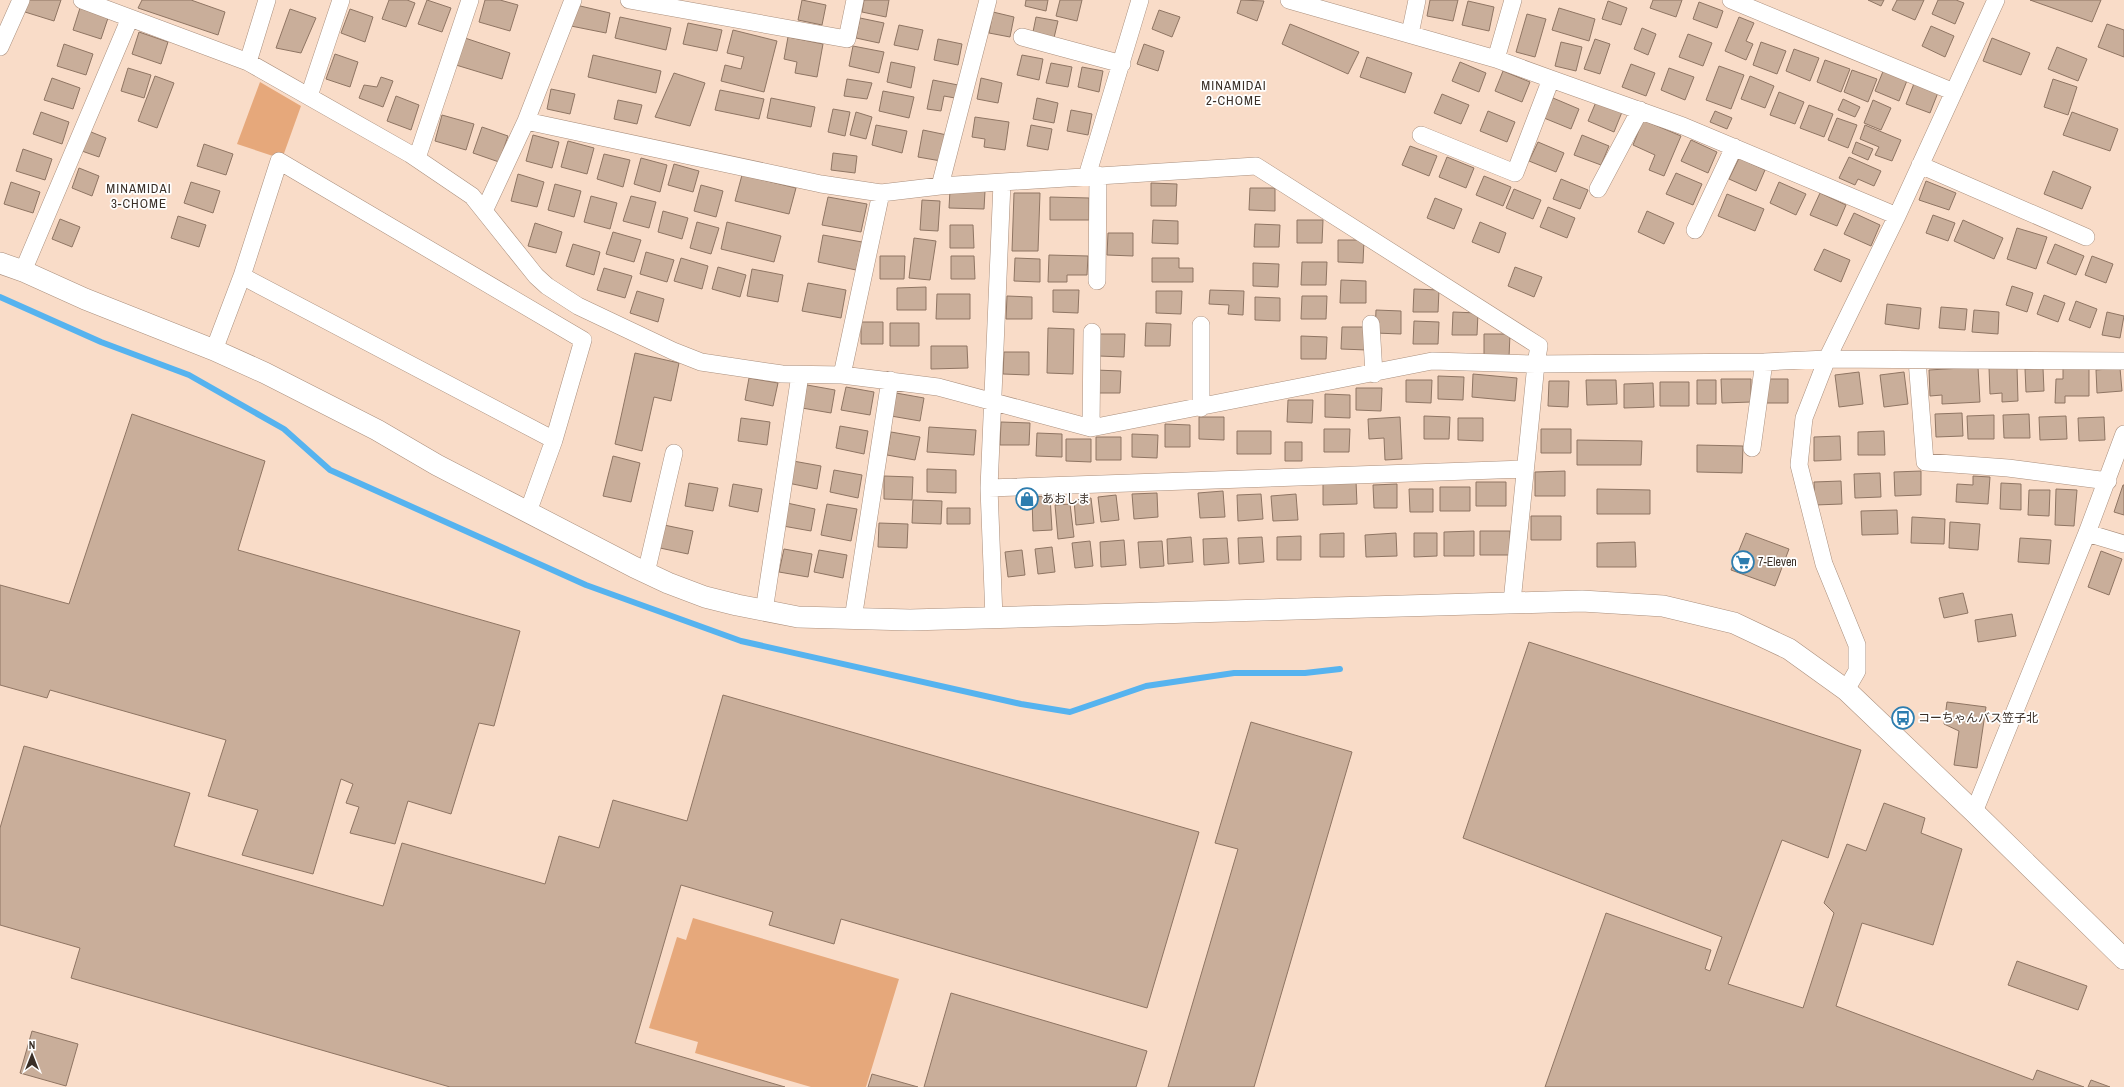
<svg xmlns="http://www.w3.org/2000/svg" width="2124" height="1087" viewBox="0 0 2124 1087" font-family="'Archivo Narrow','Noto Sans JP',sans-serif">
  <rect width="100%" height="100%" fill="#f9dcc8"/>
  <path fill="#e6a87b" d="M260,82l41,24 -19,53 -45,-15z
    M693,918l206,61 -33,108h-55l-116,-34 3,-11 -49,-14 28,-91 9,3z"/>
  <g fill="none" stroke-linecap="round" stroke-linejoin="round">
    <path stroke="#56b3ef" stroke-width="6" d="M0,297l101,45 88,33 95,54 46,41 256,115 155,56 280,63 49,8 76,-26 88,-13h71l35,-4"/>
  </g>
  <path fill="#c9ae9a" stroke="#8f7563" d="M29,0h32l-7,21 -29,-9z
    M142,0h49l34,12 -7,23 -80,-27z
    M389,0h18l8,3 -9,24 -24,-8z
    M427,0l24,8 -9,24 -24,-8z
    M485,0h15l18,5 -8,26 -31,-9z
    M802,0l24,5 -4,20 -24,-5z
    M864,0h25l-3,17 -24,-5z
    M1026,0h22l-2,11 -21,-5z
    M1060,0h22l-5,21 -21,-5z
    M1241,0l23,1 -7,20 -20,-8z
    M1430,0h28l-5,21 -26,-5z
    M1653,0h29l-6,17 -26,-9z
    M1868,0h16l-3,6z
    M1897,0h27l-9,20 -23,-10z
    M1938,0h18l8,3 -9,21 -23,-10z
    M2030,0h71l-9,22z
    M1468,1l26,6 -5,24 -27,-6z
    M1608,1l19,7 -6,17 -19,-6z
    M1699,2l24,9 -6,17 -24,-9z
    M576,5l34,8 -4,20 -35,-7z
    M80,8l28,10 -7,21 -28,-9z
    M1559,8l36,11 -6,22 -37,-11z
    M290,9l26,9 -15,35 -25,-5z
    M350,9l23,8 -8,25 -24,-9z
    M1159,10l21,7 -8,20 -20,-8z
    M993,12l21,5 -4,20 -21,-4z
    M1527,14l19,5 -11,38 -19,-5z
    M620,17l51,11 -5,22 -51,-12z
    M1036,17l22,4 -5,21 -21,-5z
    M1739,17l15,6 -8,18 7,3 -7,16 -21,-9z
    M860,18l24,5 -5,20 -23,-5z
    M688,23l34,7 -5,21 -34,-7z
    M1290,24l69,28 -11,22 -66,-30z
    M2107,24l17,6v27l-26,-10z
    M899,25l24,5 -5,20 -24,-5z
    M1931,26l23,10 -9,21 -23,-11z
    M1642,28l14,6 -8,21 -14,-6z
    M733,30l44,11 -13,51 -43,-11 4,-16 16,4 3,-12 -17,-4z
    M139,32l29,10 -7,22 -29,-10z
    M1688,34l24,9 -9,23 -24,-9z
    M788,37l35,7 -6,33 -22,-4 2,-11 -13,-3z
    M465,38l45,15 -8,26 -46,-14z
    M1992,38l38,15 -9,22 -38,-14z
    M938,39l24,5 -4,21 -24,-5z
    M1595,39l15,5 -10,30 -16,-5z
    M1561,42l21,5 -6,24 -21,-5z
    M1761,42l25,9 -9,23 -24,-9z
    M64,44l29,10 -7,21 -29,-9z
    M1144,44l20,7 -6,20 -21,-7z
    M853,46l31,6 -5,21 -30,-7z
    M2057,47l30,12 -9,22 -30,-12z
    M1794,49l25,9 -9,23 -24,-10z
    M335,54l23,8 -8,25 -24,-8z
    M593,55l68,16 -5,22 -68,-16z
    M1022,55l21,4 -4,21 -22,-5z
    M1367,57l45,16 -7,20 -45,-16z
    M1825,60l25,9 -9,23 -24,-10z
    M891,62l24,5 -4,21 -24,-6z
    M1460,62l26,11 -7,19 -27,-11z
    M1051,63l21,4 -4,20 -22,-4z
    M1631,64l24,9 -9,23 -24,-9z
    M1719,66l25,9 -13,34 -25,-9z
    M1082,67l21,4 -4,21 -21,-5z
    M128,68l23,7 -7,23 -23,-7z
    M1669,68l25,9 -9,23 -24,-10z
    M1884,69l24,9 -9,23 -24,-10z
    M1852,70l25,9 -9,23 -24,-10z
    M1503,71l27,11 -8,20 -27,-11z
    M674,73l31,10 -15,43 -35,-9z
    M155,76l19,7 -17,45 -19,-7z
    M1750,76l24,10 -9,22 -24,-9z
    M381,77l12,4 -10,26 -24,-9 5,-13 13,2z
    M52,78l28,10 -7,21 -29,-9z
    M981,78l21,5 -4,20 -21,-4z
    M847,79l25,4 -5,16 -23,-3z
    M2053,79l24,8 -9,28 -24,-8z
    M933,80l25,5 -3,13 -11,-2 -3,15 -14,-2z
    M1915,81l24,9 -9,23 -24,-9z
    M551,89l24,5 -5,20 -23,-5z
    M720,90l44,9 -5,20 -44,-9z
    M883,91l31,6 -5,21 -30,-7z
    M1779,92l25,10 -9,22 -25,-9z
    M1442,94l27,11 -8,19 -27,-11z
    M396,96l23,9 -8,25 -24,-9z
    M771,98l44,9 -4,20 -44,-9z
    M1037,98l21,5 -4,20 -21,-4z
    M1553,98l26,11 -8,20 -27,-11z
    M1843,99l17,8 -5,10 -17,-7z
    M618,100l24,5 -5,19 -23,-5z
    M1873,100l18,8 -10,22 -17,-7z
    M1596,102l26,10 -8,20 -26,-11z
    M1809,105l24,9 -9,23 -24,-9z
    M833,109l17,3 -5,24 -17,-4z
    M1071,110l21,4 -4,21 -21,-4z
    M1488,111l27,11 -8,20 -27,-11z
    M1715,111l17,7 -5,11 -17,-7z
    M41,112l28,10 -7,22 -29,-10z
    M856,112l16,5 -6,22 -16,-4z
    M2072,112l46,17 -8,22 -47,-16z
    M442,115l32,9 -8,26 -31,-9z
    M975,117l34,5 -4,28 -21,-3 1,-8 -13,-2z
    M1837,118l20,7 -9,23 -20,-8z
    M1643,120l38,16 -17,40 -15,-6 6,-15 -22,-10z
    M876,125l31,6 -5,22 -30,-8z
    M1031,125l21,4 -4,21 -21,-4z
    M1865,125l36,15 -9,21 -17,-6 4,-8 -19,-8z
    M482,127l26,9 -9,26 -26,-9z
    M86,130l20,8 -7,19 -20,-7z
    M923,130l24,5 -6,26 -23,-4z
    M533,135l26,7 -7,26 -26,-7z
    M1582,135l27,11 -8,19 -27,-10z
    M1691,140l26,12 -9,21 -27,-12z
    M568,141l26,7 -7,26 -26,-7z
    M1538,142l26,11 -8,19 -27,-11z
    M1856,142l17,7 -5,11 -16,-7z
    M204,144l29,10 -7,21 -29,-9z
    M1410,146l27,10 -8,20 -27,-11z
    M23,149l29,10 -7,21 -29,-9z
    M833,153l24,3 -2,17 -24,-3z
    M604,154l26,6 -7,27 -26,-8z
    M1447,157l27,11 -8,20 -27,-11z
    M1849,157l32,14 -7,15 -16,-7 -3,6 -16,-7z
    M641,158l26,7 -7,27 -26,-8z
    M1739,158l26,12 -9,21 -27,-12z
    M674,164l25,7 -6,21 -25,-7z
    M79,168l20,8 -7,20 -20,-8z
    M2053,171l38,16 -9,22 -38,-15z
    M1676,173l26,11 -9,21 -27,-11z
    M518,174l26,8 -7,25 -26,-6z
    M742,175l54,13 -7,26 -54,-13z
    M1484,176l27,11 -8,19 -27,-11z
    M1561,179l27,11 -8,19 -27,-10z
    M1926,181l30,12 -7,17 -30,-10z
    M11,182l29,10 -7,21 -29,-9z
    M191,182l29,9 -7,22 -29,-10z
    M1779,182l27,12 -10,21 -26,-12z
    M1151,183l26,1 -1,22h-25z
    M555,184l26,7 -7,26 -26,-7z
    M701,185l22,6 -7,26 -22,-6z
    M1250,188h25v23l-26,-1z
    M1514,189l27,11 -8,19 -27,-11z
    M950,190l35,1 -1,18 -35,-1z
    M1014,193h26l-2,58h-26z
    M1820,193l26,12 -9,21 -27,-11z
    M1727,194l37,15 -9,22 -37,-15z
    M591,196l26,7 -7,26 -26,-7z
    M631,196l25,6 -7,26 -26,-7z
    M828,197l39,7 -6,28 -39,-7z
    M1050,197l39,1v22h-39z
    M1435,198l27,11 -8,20 -27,-11z
    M922,200l18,1 -2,30 -18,-1z
    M1548,207l27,11 -8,20 -27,-11z
    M663,211l25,7 -6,21 -24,-7z
    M1647,211l27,12 -10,21 -26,-12z
    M1854,213l26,12 -9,21 -27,-12z
    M1933,215l22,8 -7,18 -22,-8z
    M178,216l28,9 -7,22 -28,-9z
    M60,219l20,8 -8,20 -20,-8z
    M1153,220l25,1v23l-26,-1z
    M1297,220h26l-1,23h-25z
    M1963,220l40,18 -9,21 -40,-18z
    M697,222l22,6 -8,26 -21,-6z
    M727,222l54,14 -7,26 -53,-13z
    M1480,222l26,11 -7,20 -27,-11z
    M535,223l27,9 -6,21 -28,-7z
    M1255,224l25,1 -1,22h-25z
    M950,225h23l1,23h-24z
    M2017,228l30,9 -11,32 -29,-10z
    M613,232l28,8 -7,22 -28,-8z
    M1108,233h25v23l-26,-1z
    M823,235l39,7 -6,28 -38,-8z
    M914,238l22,3 -6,39 -21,-2z
    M1338,240h26l-1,23 -25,-1z
    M573,244l27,8 -6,23 -28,-9z
    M2055,244l29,12 -8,19 -29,-12z
    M1824,249l26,11 -9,22 -27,-12z
    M646,252l28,8 -7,22 -27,-8z
    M1049,255l39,1 -1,19h-20v7h-19z
    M880,256h25l-1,23h-24z
    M951,256h23l1,23h-24z
    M2092,256l21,8 -7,19 -21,-8z
    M681,258l27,8 -6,23 -28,-8z
    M1015,258l25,1v23l-26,-1z
    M1152,258h27v10h14v14h-41z
    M1302,262h25l-1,23h-25z
    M1253,263l26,1 -1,23 -25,-1z
    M718,267l28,8 -6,22 -28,-8z
    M1515,267l27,10 -8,20 -26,-11z
    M604,268l28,8 -7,22 -28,-8z
    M752,269l31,6 -5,27 -31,-6z
    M1341,280l25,1v22h-26z
    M808,283l38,7 -5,28 -39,-7z
    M2012,286l21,7 -6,19 -21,-7z
    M926,287v23h-29v-22z
    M1414,289l25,1 -1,22h-25z
    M1053,290h26l-1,23 -25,-1z
    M1210,290l34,1 -1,24 -15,-1 1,-9 -20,-1z
    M637,291l27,8 -6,23 -28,-9z
    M1156,291h26l-1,23 -25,-1z
    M937,294h33v25h-34z
    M2044,295l21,8 -7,19 -21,-8z
    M1007,296l25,1v22h-26z
    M1302,296h25l-1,23h-25z
    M1255,297l25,1v23l-25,-1z
    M2076,301l21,8 -7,19 -21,-8z
    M1887,304l34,4 -2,21 -34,-5z
    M1941,307l26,2 -2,21 -26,-2z
    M1376,310l25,1v23l-26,-1z
    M1974,310l25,2 -1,22 -26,-2z
    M1453,312l25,1 -1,22h-25z
    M2107,312l17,4 -4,22 -18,-3z
    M1414,321l25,1 -1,22h-25z
    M861,322h22v22h-22z
    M890,323h29v23h-29z
    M1146,323l25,1 -1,22h-25z
    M1342,327h25v23l-26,-1z
    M1048,328l26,1 -1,45 -26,-1z
    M1100,334h25l-1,23 -25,-1z
    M1484,334h26l-1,23 -25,-1z
    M1301,336l26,1 -1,22h-25z
    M931,346h36l1,22 -37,1z
    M1004,352h25v23l-26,-1z
    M635,353l44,10 -8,38 -17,-4 -12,54 -27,-7z
    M1978,367l2,35 -38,2v-9l-12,1 -1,-26z
    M2017,367l1,34 -16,1v-9l-12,1 -1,-26z
    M2063,367h26v29h-24v7h-10l1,-24h7z
    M2043,368l1,23 -18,1 -1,-23z
    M2120,368l2,23 -25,2 -1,-23z
    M1095,370l26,1 -1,22h-25z
    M1859,372l4,32 -24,3 -4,-32z
    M1904,372l4,32 -24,3 -4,-32z
    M1473,374l44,4 -2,23 -43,-4z
    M1438,376l26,1 -1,23 -25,-1z
    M749,378l29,5 -5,23 -28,-6z
    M1721,379h30v23l-29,1z
    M1764,379h24v24h-24z
    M1406,380h26l-1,23 -25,-1z
    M1586,380h30l1,24 -30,1z
    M1697,380h19v24h-19z
    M1549,381h20l-1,26 -20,-1z
    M1660,382h29v24h-29z
    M1653,383l1,24 -30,1v-24z
    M807,385l28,5 -4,23 -29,-5z
    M846,387l28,5 -4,23 -29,-5z
    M1356,388h26l-1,23 -25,-1z
    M896,393l28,5 -4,23 -29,-5z
    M1325,394l25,1v23l-25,-1z
    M1288,400h25l-1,23 -25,-1z
    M1962,413l1,23 -27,1 -1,-23z
    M132,414l133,47 -27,89 282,81 -26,95 -15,-3 -28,91 -43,-13 -13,43 -45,-11 9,-26 -13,-4 7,-19 -12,-5 -28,95 -71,-19 16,-45 -50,-14 18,-56 -176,-50 -3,8 -47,-13v-100l69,19z
    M2029,414l1,24h-26l-1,-23z
    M1994,415v24h-26l-1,-23z
    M1424,416l26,1 -1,22h-25z
    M2066,416l1,23 -27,1 -1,-23z
    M1199,417h25v23l-25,-1z
    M1400,417l2,42 -17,1 -1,-22 -15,1 -1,-20z
    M2104,417l1,23 -26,1 -1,-23z
    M741,418l29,4 -3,23 -29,-4z
    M1458,418h25v23l-25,-1z
    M1001,422l29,1 -1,22h-29z
    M1165,424l25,1v22h-25z
    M840,426l28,5 -4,23 -28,-6z
    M929,427l47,3 -2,25 -47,-3z
    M1324,429h26l-1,23h-25z
    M1541,429h30v24h-30z
    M1237,431h34v23h-34z
    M1884,431l1,24h-27v-23z
    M891,432l29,5 -5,23 -28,-5z
    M1037,433l25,1v23l-26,-1z
    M1132,434l26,1 -1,23 -25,-1z
    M1840,436l1,24 -27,1v-24z
    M1096,437h25v23h-25z
    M1066,439h25v23l-25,-1z
    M1577,440l65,1 -1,24h-64z
    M1285,442h17v19h-17z
    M1697,445l46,1 -1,27 -45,-1z
    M613,456l27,7 -9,39 -28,-6z
    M793,461l28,5 -4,23 -29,-6z
    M927,469l29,1v23l-29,-1z
    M834,470l28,5 -4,23 -28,-6z
    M1565,471v25h-30v-24z
    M1921,471v24l-26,1 -1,-24z
    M1880,473l1,24 -26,1 -1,-24z
    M884,476l29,1 -1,23 -28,-1z
    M1973,476l17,1 -2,27 -32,-2 1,-18 16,1z
    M1323,481h33l1,23 -34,1z
    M1841,481l1,23 -27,1 -1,-23z
    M1476,482h30v24h-30z
    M689,483l29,5 -5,23 -28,-5z
    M2001,483l20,1v26l-21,-1z
    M733,484l29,5 -4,23 -29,-6z
    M1397,484v24h-23l-1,-23z
    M2123,485h1v30l-10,-3z
    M1440,487h30v24h-30z
    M1409,489h24v23h-23z
    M1597,489l53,1v24h-53z
    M2056,489l21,1 -3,36 -19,-1z
    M2029,490h21l-1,26 -21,-1z
    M1223,491l2,26 -25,1 -2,-25z
    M1157,493l1,24 -24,2 -2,-25z
    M1261,494l2,25 -25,2 -1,-26z
    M1296,494l2,26 -25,1 -2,-25z
    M1116,495l3,25 -18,2 -3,-25z
    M1050,496l2,34 -19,1 -1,-34z
    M1091,498l3,25 -18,2 -2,-25z
    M913,500l29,1 -1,23 -29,-1z
    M787,503l28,6 -4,22 -28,-5z
    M827,504l30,5 -6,32 -30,-6z
    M1070,504l4,33 -16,2 -3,-34z
    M947,508h23v16h-23z
    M1897,510l1,24 -36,1 -1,-24z
    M1531,516h30v24h-30z
    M1912,517l33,2 -1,25 -33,-1z
    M1950,522l30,2 -2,26 -29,-2z
    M879,523l29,1 -1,24 -29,-1z
    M664,525l29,6 -5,23 -28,-6z
    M1474,531v25h-30v-24z
    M1480,531h30v24h-30z
    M1344,533v24h-24v-23z
    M1396,533l1,23 -31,1 -1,-22z
    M1414,533h23v23l-23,1z
    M1746,533l43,16 -14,37 -44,-16z
    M1301,536v24h-24v-23z
    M1191,537l2,25 -25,2 -1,-25z
    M1262,537l2,25 -25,2 -1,-26z
    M1227,538l2,25 -25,2 -1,-26z
    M2020,538l31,2 -2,24 -31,-2z
    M1124,540l2,25 -25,2 -1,-25z
    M1090,541l3,25 -18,2 -3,-25z
    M1162,541l2,25 -24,2 -2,-26z
    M1635,542l1,25h-39v-24z
    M1052,547l3,25 -17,2 -3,-25z
    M784,549l28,5 -4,23 -29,-5z
    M819,550l28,5 -4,23 -29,-6z
    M1022,550l3,25 -17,2 -3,-25z
    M2101,551l21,8 -13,36 -21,-8z
    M1963,593l5,20 -24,5 -5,-20z
    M2012,614l4,22 -38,6 -3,-22z
    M1529,642l332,108 -33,108 -46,-18 -54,144 75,24 31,-95 -10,-10 23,-59 19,7 18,-48 41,15 -4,15 41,16 -29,96 -71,-22 -26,83 197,74 4,-10 47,17h-539l61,-174 105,37 -6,19 5,2 12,-34 -259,-99z
    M723,695l476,137 -52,176 -306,-89 -7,25 -65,-19 4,-13 -92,-27 -46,158 150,44h-335l-379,-109 9,-30 -80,-23v-97l24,-82 166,47 -16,53 209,60 19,-63 143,41 14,-48 40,12 14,-48 74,21z
    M1947,702l39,5 -9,61 -23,-3 5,-34 -15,-7z
    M1251,722l101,30 -98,335h-86l70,-238 -23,-6z
    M2017,961l70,25 -9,24 -70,-25z
    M951,993l196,58 -11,36h-212z
    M32,1031l46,13 -12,42 -46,-13z
    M872,1074l46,13h-50z
    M2091,1080l19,7h-22z"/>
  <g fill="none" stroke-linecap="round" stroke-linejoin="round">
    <g stroke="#aa8f7d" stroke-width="18">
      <path id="minor" d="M82,0l166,62 162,92 62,42 64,80 11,10 31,20 95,45 28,11 81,12 60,1 96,12 153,41 341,-67 104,3 228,-2 63,-3 297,2
        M629,0l218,39 8,-39
        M1289,0l207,59 55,20 132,47 214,90
        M1731,0l223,92
        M1410,34l7,-34
        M1022,37l100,27
        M0,47l21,-47
        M1496,59l17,-59
        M248,62l19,-62
        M309,96l32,-96
        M526,121l295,63 60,9 59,-7 316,-20 283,180 -3,18 -24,238
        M1421,135l94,38 36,-94
        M417,158l53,-158
        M1920,165l166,72
        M1087,176l53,-176
        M940,186l48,-186
        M1598,189l42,-79
        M485,209l41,-88 47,-121
        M1695,230l39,-83
        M23,271l107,-253
        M242,276l312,164
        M1097,281l1,-106
        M1371,324l3,50
        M214,350l28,-74 37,-115 304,179 -29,100 -26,72
        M1917,360l8,102 83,6 100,13
        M842,375l39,-182
        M1201,408v-83
        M1091,428l1,-96
        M1752,448l12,-86
        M989,488l536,-19
        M2087,533l37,11
        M646,573l28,-120
        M764,611l36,-236
        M994,618l-5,-130 13,-305
        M853,619l37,-239
        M1846,690l11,-19v-26l-33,-81 -25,-99 5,-47 23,-59 70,-143 99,-216
        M1974,812l113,-279 37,-99"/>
    </g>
    <g stroke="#aa8f7d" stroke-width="22">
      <path id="tertiary" d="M0,263l23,8 62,28 129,51 51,23 112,57 60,35 197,102 34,16 37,14 32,8 61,12 112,3 672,-19 81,5 71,17 55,26 57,41 128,122 150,147"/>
    </g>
    <use href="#minor" stroke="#fff" stroke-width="17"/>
    <use href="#tertiary" stroke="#fff" stroke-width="21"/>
  </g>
  <defs>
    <g id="shop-ring" transform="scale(1.15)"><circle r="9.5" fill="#fff" stroke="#2d7daf" stroke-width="1.5"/><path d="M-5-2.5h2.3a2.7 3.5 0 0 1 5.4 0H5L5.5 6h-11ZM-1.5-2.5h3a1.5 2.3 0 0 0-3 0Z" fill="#2d7daf"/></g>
    <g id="supermarket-ring" transform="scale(1.15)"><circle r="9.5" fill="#fff" stroke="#2d7daf" stroke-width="1.5"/><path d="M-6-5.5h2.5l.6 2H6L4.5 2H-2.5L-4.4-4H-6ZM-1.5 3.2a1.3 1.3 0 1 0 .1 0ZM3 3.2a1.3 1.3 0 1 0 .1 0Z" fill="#2d7daf"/></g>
    <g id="bus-ring" transform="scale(1.15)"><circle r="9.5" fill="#fff" stroke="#2d7daf" stroke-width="1.5"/><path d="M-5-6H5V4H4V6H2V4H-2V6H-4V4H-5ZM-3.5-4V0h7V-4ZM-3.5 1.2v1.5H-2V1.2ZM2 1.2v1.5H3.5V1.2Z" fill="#2d7daf"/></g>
  </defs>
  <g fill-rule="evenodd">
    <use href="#shop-ring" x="1027" y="499"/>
    <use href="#supermarket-ring" x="1743" y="562"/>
    <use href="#bus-ring" x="1903" y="718"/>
  </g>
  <g text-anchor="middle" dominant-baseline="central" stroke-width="3.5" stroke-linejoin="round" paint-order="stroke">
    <g font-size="12" fill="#3a2f27" stroke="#fff" text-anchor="start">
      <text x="1042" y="499">あおしま</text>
      <text x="1758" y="562">7-Eleven</text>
      <text x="1918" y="718">コーちゃんバス笠子北</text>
    </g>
    <g font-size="13" letter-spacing="1" fill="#3a2f27" stroke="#fff">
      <text x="1234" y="85">MINAMIDAI<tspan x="1234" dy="15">2-CHOME</tspan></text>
      <text x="139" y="188">MINAMIDAI<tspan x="139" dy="15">3-CHOME</tspan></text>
    </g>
  </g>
  <g transform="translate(32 1055)" stroke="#ffffff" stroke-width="3" paint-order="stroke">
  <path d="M0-3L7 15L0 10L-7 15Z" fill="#3a2f27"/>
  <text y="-6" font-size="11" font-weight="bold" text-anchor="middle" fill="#3a2f27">N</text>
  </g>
</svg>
